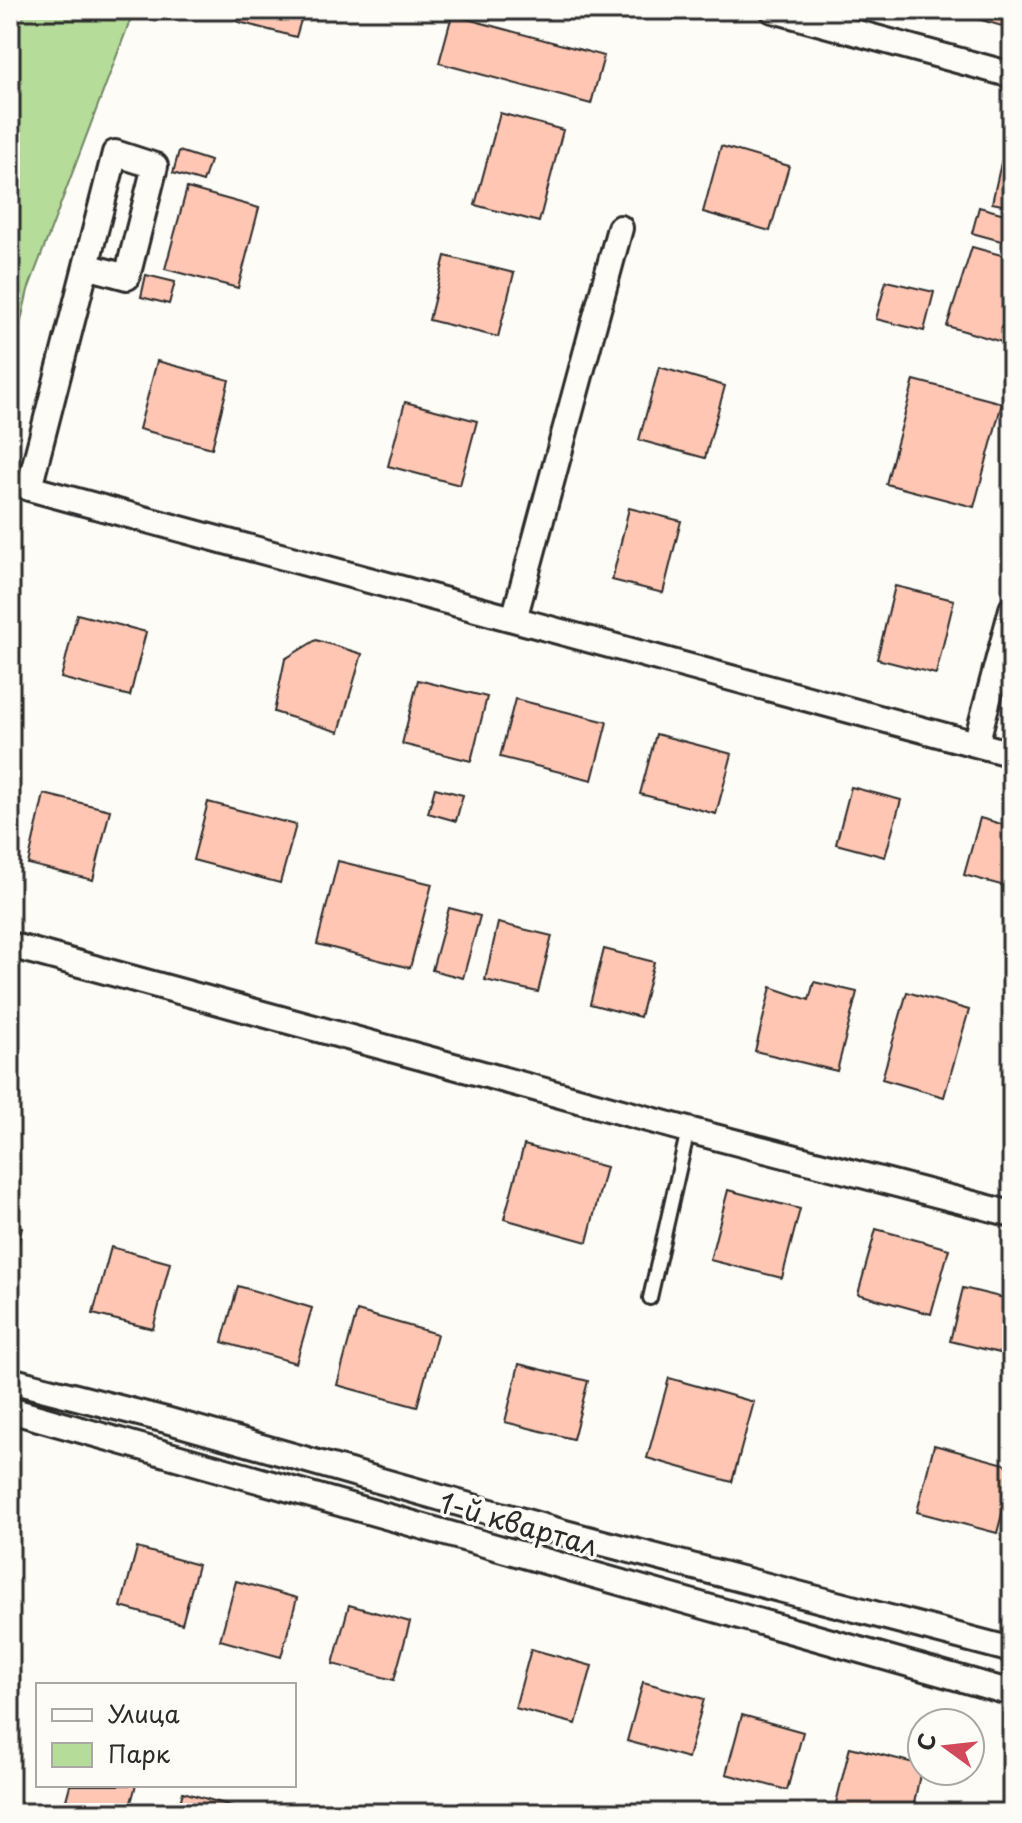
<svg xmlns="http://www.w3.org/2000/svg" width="1022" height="1823" viewBox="0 0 1022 1823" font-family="'Playpen Sans',sans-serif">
  <rect width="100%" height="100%" fill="#fdfcf7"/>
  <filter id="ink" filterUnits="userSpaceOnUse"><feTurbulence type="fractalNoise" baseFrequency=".0125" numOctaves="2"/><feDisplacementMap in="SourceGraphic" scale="16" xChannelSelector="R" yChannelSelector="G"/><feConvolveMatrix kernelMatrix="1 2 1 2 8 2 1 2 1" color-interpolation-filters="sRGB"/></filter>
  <g filter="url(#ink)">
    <path fill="#b5dc99" stroke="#708462" stroke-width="2" d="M10,10h124l-106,280 -18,79z"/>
    <path fill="#fec6b3" stroke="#2b2b2b" stroke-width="2" d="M238,10h66l-8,27 -61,-16z
      M947,10h65v19z
      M452,15l152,41 -13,48 -152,-41z
      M500,113l63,17 -24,92 -64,-17z
      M1005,145l7,1v61l-20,-4z
      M721,146l68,20 -19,65 -67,-19z
      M179,151l31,10 -7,21 -30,-9z
      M187,188l72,20 -21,80 -73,-19z
      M979,207l33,9v28l-40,-11z
      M972,247l40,11v87l-65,-19z
      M445,256l69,17 -16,64 -69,-17z
      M146,275l29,7 -6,22 -28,-7z
      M886,281l48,11 -10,39 -48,-12z
      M157,361l72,19 -17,68 -73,-19z
      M659,367l66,19 -20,72 -66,-18z
      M914,380l88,23 -28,104 -88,-23z
      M405,402l72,19 -17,64 -72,-19z
      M629,508l52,13 -18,72 -51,-13z
      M895,586l59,14 -18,74 -59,-15z
      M77,614l69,18 -16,64 -69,-18z
      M316,640l46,14 -23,78 -65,-20 11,-53z
      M418,680l69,17 -16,64 -69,-17z
      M515,699l92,23 -15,58 -92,-23z
      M656,734l76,20 -16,60 -76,-20z
      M851,787l50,13 -16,57 -49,-13z
      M435,788l28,7 -7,26 -28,-8z
      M44,794l66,16 -17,70 -65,-16z
      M208,802l88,23 -16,58 -87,-23z
      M980,818l32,9v61l-48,-13z
      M338,861l94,23 -22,84 -93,-24z
      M449,908l31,8 -17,62 -31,-8z
      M498,923l54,13 -14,56 -53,-12z
      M604,949l50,13 -14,55 -50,-13z
      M814,982l43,10 -20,79 -82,-20 16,-64 38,13z
      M907,992l62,18 -25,87 -62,-18z
      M1012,1099v34l-8,-2z
      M524,1145l82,22 -19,75 -83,-23z
      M728,1190l72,19 -18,69 -72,-18z
      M10,1224l12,4 -9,39h-3z
      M876,1229l73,20 -18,65 -73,-20z
      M111,1247l59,16 -17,66 -60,-15z
      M238,1286l74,22 -16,55 -74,-21z
      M963,1288l49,12v56l-62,-15z
      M357,1311l80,23 -20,73 -80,-22z
      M519,1364l69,17 -15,58 -68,-17z
      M669,1378l85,24 -22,80 -85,-24z
      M934,1445l78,21v10l-15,57 -80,-21z
      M137,1548l61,17 -16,59 -61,-17z
      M236,1581l61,17 -16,59 -61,-17z
      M349,1605l61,17 -16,58 -61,-16z
      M531,1649l61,17 -16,58 -61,-16z
      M643,1682l61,17 -16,59 -61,-17z
      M742,1715l61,17 -16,58 -61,-16z
      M850,1747l72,18 -10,48h-36l-40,-10z
      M70,1785h66l-8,28h-15l-47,-13z
      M183,1792l59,17 -1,4h-64z"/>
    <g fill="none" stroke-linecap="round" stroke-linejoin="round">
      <g stroke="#2b2b2b" stroke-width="18">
        <path id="service" d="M650,1298l38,-168"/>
      </g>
      <g stroke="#2b2b2b" stroke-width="30">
        <path id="minor" d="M773,10l239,65
          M86,266l41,11 28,-111 -40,-13 -86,335 983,266
          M514,619l106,-391
          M976,744l36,-135
          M10,945l678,185 324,84
          M10,1380l156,40 399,113 447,117
          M10,1410l1002,283"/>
      </g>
      <use href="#service" stroke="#fdfcf7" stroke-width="12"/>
      <use href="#minor" stroke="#fdfcf7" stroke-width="24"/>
    </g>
  </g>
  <g text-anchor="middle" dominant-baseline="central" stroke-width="7" stroke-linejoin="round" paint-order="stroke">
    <g font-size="28" fill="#2b2b2b" stroke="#fdfcf7">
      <text transform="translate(519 1523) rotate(16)">1-й квартал</text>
    </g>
  </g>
  <rect width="1022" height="1823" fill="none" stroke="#fdfcf7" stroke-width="40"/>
  <rect x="20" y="20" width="982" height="1783" fill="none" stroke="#2b2b2b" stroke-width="3" filter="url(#ink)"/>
  <rect x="36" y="1683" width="260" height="104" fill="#fdfcf7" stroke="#a9a8a5" stroke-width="2"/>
  <rect x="52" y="1709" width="40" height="12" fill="#fdfcf7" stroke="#a9a8a5" stroke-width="2"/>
  <text x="108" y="1723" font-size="24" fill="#2b2b2b">Улица</text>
  <rect x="52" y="1743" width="40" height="24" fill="#b5dc99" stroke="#a9a8a5" stroke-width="2"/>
  <text x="108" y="1763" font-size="24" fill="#2b2b2b">Парк</text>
  <g transform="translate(946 1747) rotate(285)"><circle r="38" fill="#fdfcf7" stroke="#a9a8a5" stroke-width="2"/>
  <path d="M0-6L14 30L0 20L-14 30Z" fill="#d1495b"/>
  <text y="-12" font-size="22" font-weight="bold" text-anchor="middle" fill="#2b2b2b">С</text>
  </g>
</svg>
